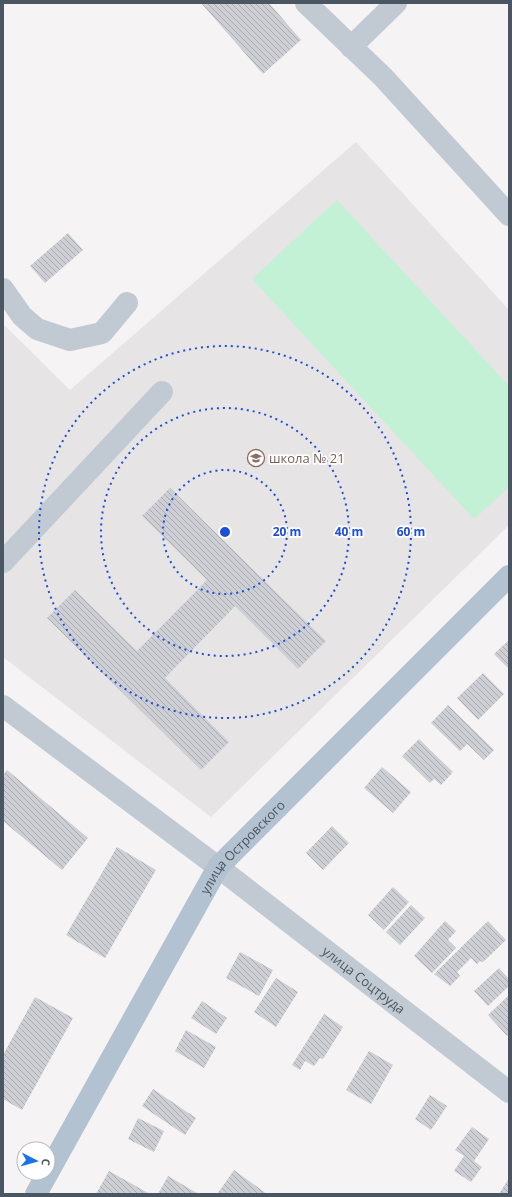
<svg xmlns="http://www.w3.org/2000/svg" width="512" height="1197" viewBox="0 0 512 1197" font-family="'Open Sans',sans-serif">
  <defs>
    <pattern id="building-back-hatch" width="6" height="6" patternUnits="userSpaceOnUse"><rect width="6" height="6" fill="#cdcfd5"/><path d="M-1 5l2 2M0 0l6 6M5-1l2 2" fill="none" stroke="#a8abb0"/></pattern>
  </defs>
  <rect width="100%" height="100%" fill="#f5f3f3"/>
  <path fill="#e6e4e5" d="M356,142l153,168v215l-298,292 -208,-160v-333l67,66z"/>
  <path fill="#c3f1d5" d="M337,200l172,186v101l-35,32 -222,-240z"/>
  <path fill="url(#building-back-hatch)" d="M201,3h68l32,37 -38,34z
    M68,233l15,17 -38,33 -15,-17z
    M170,488l156,153 -28,28 -63,-63 -70,72 64,64 -28,28 -154,-152 28,-28 62,61 70,-71 -65,-64z
    M509,640v29l-15,-15z
    M483,673l21,21 -26,26 -21,-22z
    M448,705l46,45 -10,10 -17,-16 -7,7 -29,-28z
    M419,739l34,33 -12,13 -7,-6 -4,4 -28,-27z
    M382,767l29,25 -18,21 -29,-25z
    M7,770l81,68 -26,32 -59,-49v-46z
    M332,826l17,17 -26,27 -17,-17z
    M117,847l39,23 -51,88 -39,-23z
    M393,887l16,15 -25,28 -16,-15z
    M411,905l14,13 -25,27 -14,-13z
    M445,921l11,10 -8,9 8,8 -24,25 -18,-17z
    M488,921l18,19 -23,22 -3,-1 -3,3 -6,-6 -14,14 3,4 -10,10 -16,-12z
    M240,952l33,18 -14,26 -33,-18z
    M499,968l10,11v7l-21,20 -14,-15z
    M276,978l22,14 -22,35 -22,-15z
    M509,995v39l-2,2 -19,-21z
    M35,997l38,21 -51,92 -19,-11v-44z
    M202,1001l25,17 -11,16 -25,-16z
    M324,1014l19,13 -20,32 -3,-1 -6,8 -9,-5 -5,9 -8,-5z
    M186,1030l30,17 -12,21 -29,-17z
    M369,1051l24,14 -22,39 -25,-14z
    M153,1089l43,29 -11,17 -43,-29z
    M430,1095l17,11 -16,24 -16,-11z
    M138,1118l26,13 -10,21 -26,-13z
    M472,1127l17,12 -15,22 8,6 -11,15 -17,-11 10,-15 -9,-6z
    M234,1170l33,24h-47l-2,-1z
    M109,1171l41,23h-54z
    M168,1176l29,17v1h-39z
    M509,1178v16h-10z"/>
  <g fill="none" stroke-linecap="round" stroke-linejoin="round">
    <g stroke="#c1cad2" stroke-width="22">
      <path d="M306,3l77,74 126,138"/>
      <path d="M351,47l45,-44"/>
      <path d="M3,289l19,27 15,13 33,11 32,-7 25,-30"/>
      <path d="M3,562l159,-170"/>
      <path id="s1" d="M3,706l215,161 291,225"/>
    </g>
    <path stroke="#b3c2d1" stroke-width="22" id="s2" d="M36,1194l182,-327 291,-291"/>
  </g>
  <g fill="none" stroke="#1d4ed8" stroke-width="2" stroke-dasharray="2 4">
    <circle cx="225" cy="532" r="62"/>
    <circle cx="225" cy="532" r="124"/>
    <circle cx="225" cy="532" r="186"/>
  </g>
  <defs>
    <g id="school-ring" transform="scale(0.9)"><circle r="9.5" fill="#fff" stroke="#8d6e63" stroke-width="1.5"/><path d="M0-5L7-2L0 1L-7-2ZM-4 1L0 2.5L4 1V4Q0 6-4 4Z" fill="#8d6e63"/></g>
  </defs>
  <g fill-rule="evenodd">
    <use href="#school-ring" x="256" y="458"/>
  </g>
  <g text-anchor="middle" dominant-baseline="central" stroke-width="3.5" stroke-linejoin="round" paint-order="stroke">
    <g font-size="13" fill="#785e54" stroke="#fff" text-anchor="start">
      <text x="269" y="458">школа № 21</text>
    </g>
    <g font-size="13" fill="#4a5661" stroke="#fff">
      <text stroke="none"><textPath href="#s2" startOffset="405">улица Островского</textPath></text>
      <text stroke="none"><textPath href="#s1" startOffset="453">улица Соцтруда</textPath></text>
    </g>
  </g>
  <circle cx="225" cy="532" r="6" fill="#1d4ed8" stroke="#fff" stroke-width="2"/>
  <g font-size="12" text-anchor="middle" font-weight="bold" fill="#1d4ed8" stroke="#fff" stroke-width="3.5" stroke-linejoin="round" paint-order="stroke">
    <text x="287" y="536">20 m</text>
    <text x="349" y="536">40 m</text>
    <text x="411" y="536">60 m</text>
  </g>
  <rect width="512" height="1197" fill="none" stroke="#4a5661" stroke-width="8"/>
  <g transform="translate(36 1161) rotate(96)"><circle r="19" fill="#ffffff" stroke="#b7bbc0"/>
  <path d="M0-3L7 15L0 10L-7 15Z" fill="#1a73e8"/>
  <text y="-6" font-size="11" font-weight="bold" text-anchor="middle" fill="#4a5661">С</text>
  </g>
</svg>
